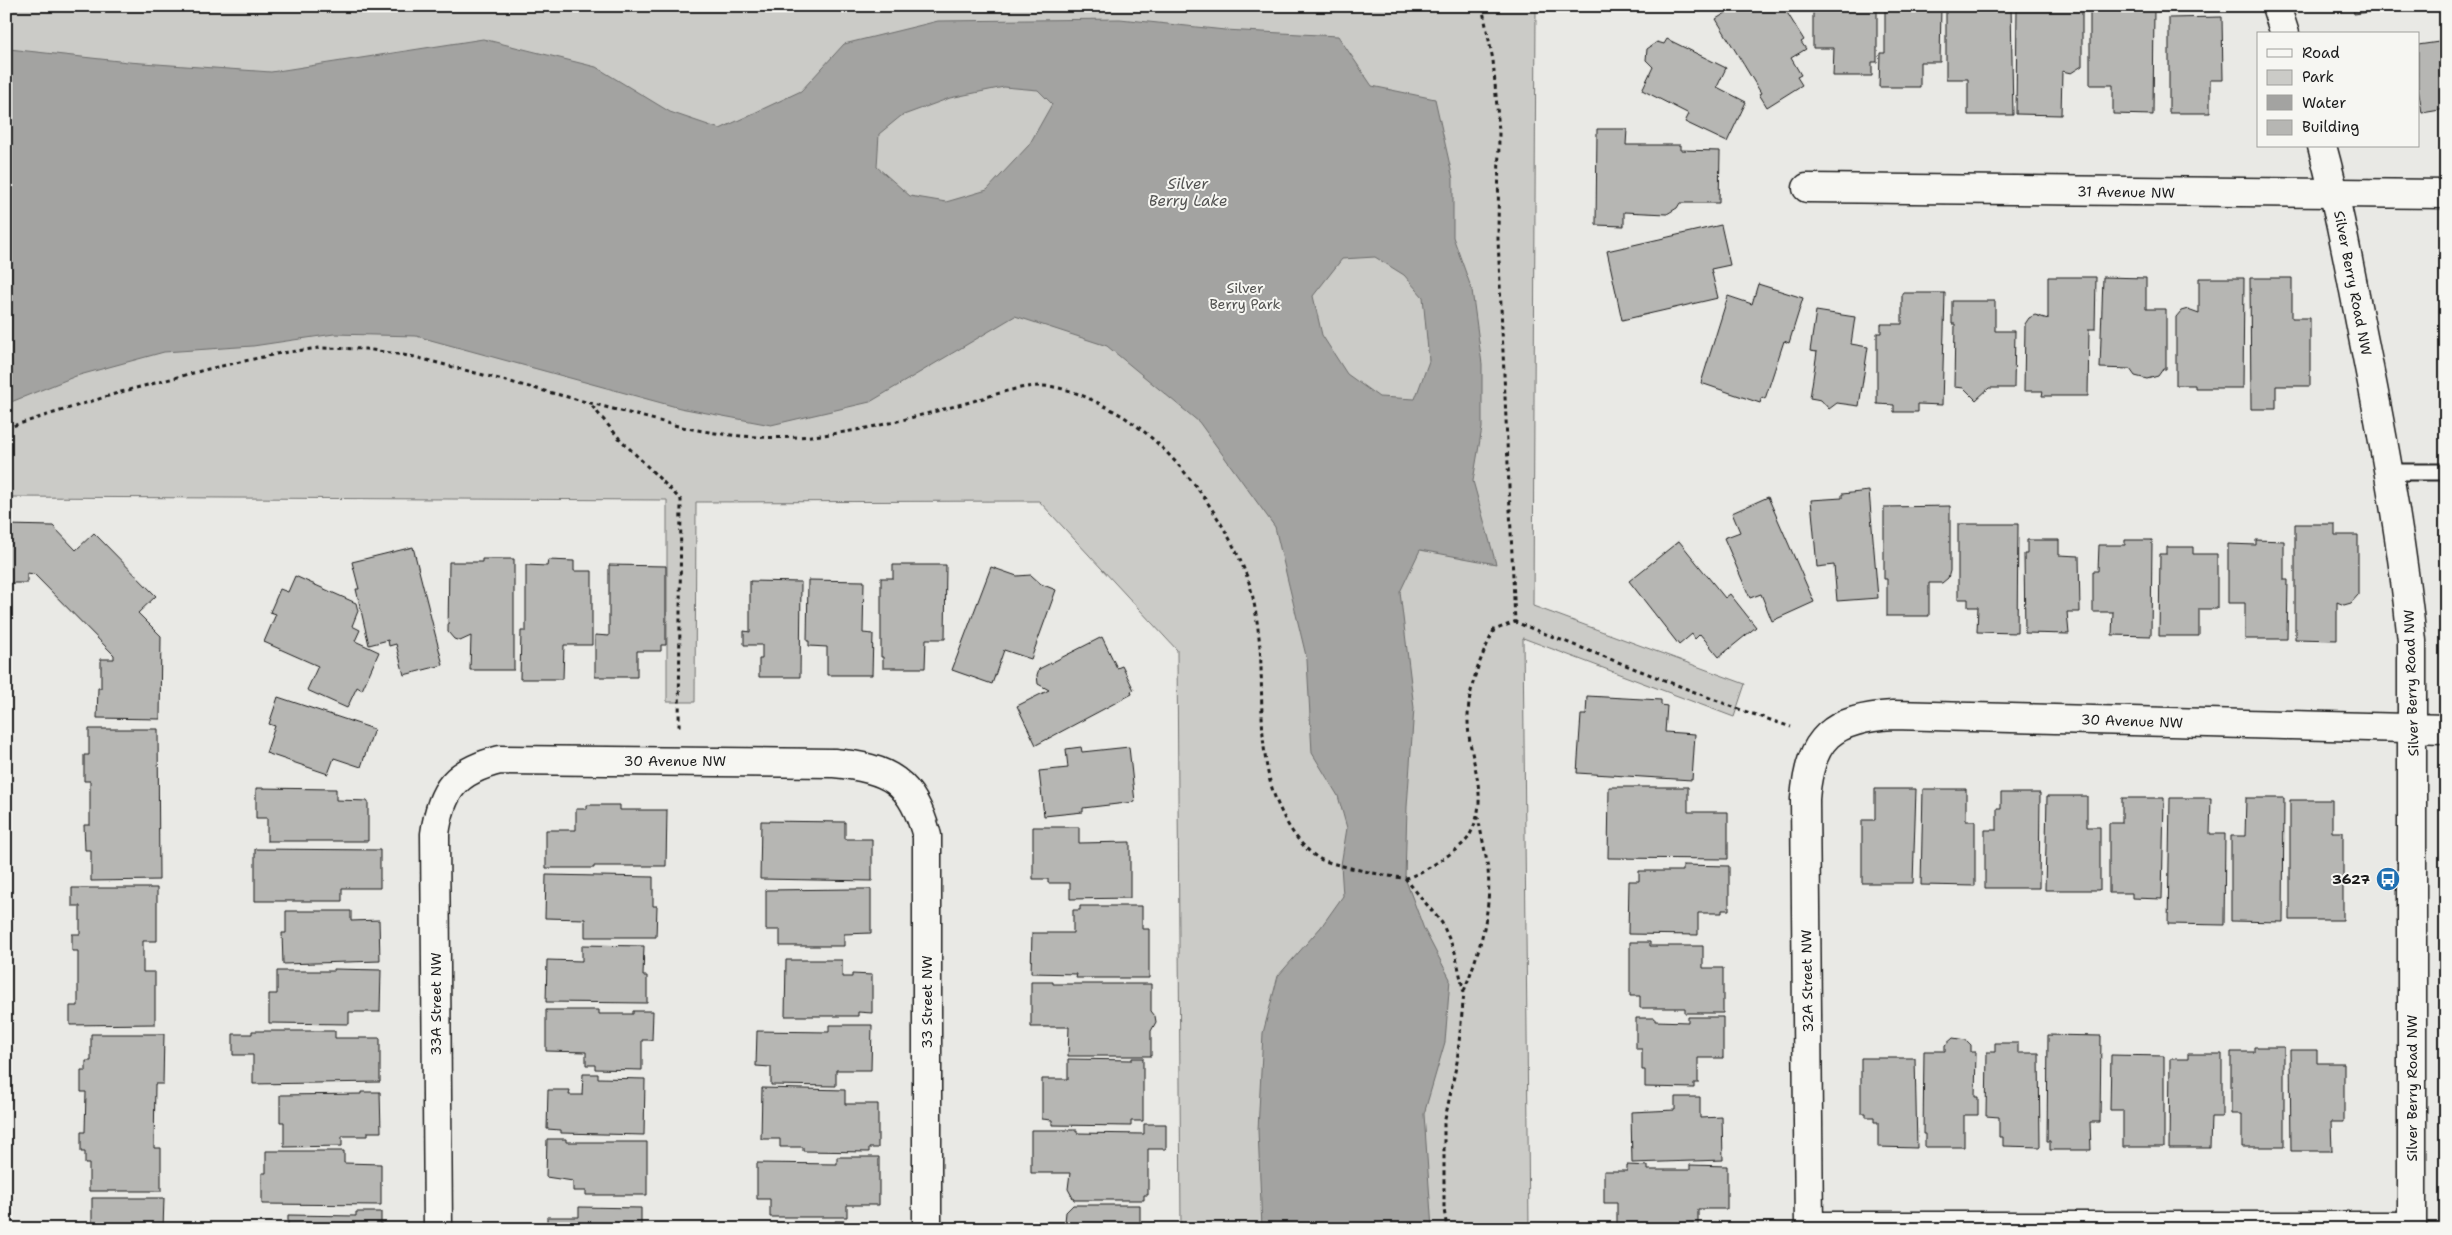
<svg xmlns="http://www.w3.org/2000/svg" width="2452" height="1235" viewBox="0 0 2452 1235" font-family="'Shantell Sans',sans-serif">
  <rect width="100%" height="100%" fill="#e9e9e5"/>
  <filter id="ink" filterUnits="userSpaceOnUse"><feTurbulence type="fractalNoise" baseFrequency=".02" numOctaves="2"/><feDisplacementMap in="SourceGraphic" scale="10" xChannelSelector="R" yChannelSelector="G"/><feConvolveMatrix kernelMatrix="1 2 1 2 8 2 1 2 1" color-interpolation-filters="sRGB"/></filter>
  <g filter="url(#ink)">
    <path fill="#cbcbc7" stroke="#747472" d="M6,6h1530l-3,600 212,78 -11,33 -211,-79 6,591h-348l-4,-579 -138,-149 -343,1 -1,200h-28v-202l-661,-3z"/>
    <path fill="#a3a3a1" stroke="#6d6d6c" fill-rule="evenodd" d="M1120,19l105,11 113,6 34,50 63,13 18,80v58l19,53 10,74v64l-9,53 23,83 -76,-14 -20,42 14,116 -7,99 -2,71 19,51 26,50 -5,63 -21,72 8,115h-170l-4,-99 5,-97 15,-57 43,-49 22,-31 -2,-31 6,-37 -9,-32 -26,-43 -5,-93 -32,-133 -76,-105 -92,-76 -92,-30 -145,86 -99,23 -91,-17 -264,-72 -82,-2 -81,12 -89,6 -88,24 -70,28v-353l3,-2 119,13 143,10 212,-33 113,28 74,45 50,17 81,-38 43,-47 94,-23zM1004,87l34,3 14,14 -23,41 -42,45 -41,12 -36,-6 -33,-29 2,-33 22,-18 49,-18zM1375,257l29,18 19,22 6,64 -14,38 -36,-2 -32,-23 -25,-39 -9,-39 29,-37z"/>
    <path fill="#b6b6b3" stroke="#1c1c1c" d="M1737,6h46l21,34 -3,2 5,7 -15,9 10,17 -4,2 5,8 -35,22 -8,-13 2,-1 -45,-74z
      M1813,6h64v56h-5v14h-39l1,-28h-21z
      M1885,6h56l-1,56h-20v25h-41l1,-34h5z
      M1946,6h65l2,109h-45v-36h-22z
      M2017,6h65v60l-11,7 -9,-2 -1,44 -45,-1z
      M2090,6h64l-1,109 -40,-1v-29h-23z
      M2353,6h60l-59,8z
      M2222,17l1,63h-13v33h-41v-95z
      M1667,39l59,29 -9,19 29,15 -19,40 -42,-20 4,-8 -47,-24 11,-23 -7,-7 1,-11 10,-7 7,2z
      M2446,41v68l-24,4 -4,-27v-41z
      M1597,129h30l-1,16h54v5l40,1 -1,52h-39l-3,5 -10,6 -43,-2v14l-28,-1z
      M1721,225l9,40 -19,4 7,29 -96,22 -15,-69z
      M2048,277h48l-1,52h-6l-1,67h-46l1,-5h-19l1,-67 4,-6 6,-3 13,4z
      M2103,277l43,1v31h20v60h-3l-5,7 -11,3 -12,-3 -5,-7 -30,-1z
      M2199,278h45l-1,110h-48v-3h-19v-68l5,-6 7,-2 11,4z
      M2250,278h42v40h18v68h-34v23h-25z
      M1758,284l45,14 -14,45 -5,-2 -19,58 -3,-2 -2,6 -59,-20 27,-87 24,8z
      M1902,293h43l-3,112 -24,-1v8h-24v-7l-17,-1v-71h4v-9h21z
      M1952,301h43v30h20l-1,57h-25l-13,12 -12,-12 -10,-1 1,-63h-3z
      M1816,311l39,6 -4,27 17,3 -9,59 -22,-3 -8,6 -8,-9 -11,-2 7,-46 -7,-1z
      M2446,321v15l-4,-14z
      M1869,491l9,107 -41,3 -3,-36 -17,2 -6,-67 31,-2v-4z
      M1768,497l46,105 -42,19 -11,-27 -11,4 -26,-60 16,-6 -8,-19z
      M1950,506v65l-2,7 -6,5h-13v33h-42v-37h-3v-72z
      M1958,524h60l-1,109 -40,-1 1,-25h-10v-8h-10z
      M2295,524h40v11h23v60l-7,8 -7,2 -7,-3v38l-42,-1z
      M6,525l47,1 23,24 18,-17 62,63 -18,17 23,23 -1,83 -63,-1 1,-30h3v-29h13v-4l-80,-81 -7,-1v10h-21z
      M2027,540h32v15l20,1 1,56h-13l2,22 -44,-1 -1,-79h3z
      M2125,540h27l-1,96 -39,-1 1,-23h-20v-41h5l1,-26h26z
      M2256,540l28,1v39h4l-1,59h-42v-36h-17v-59l28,1z
      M1679,541l46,57 5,-4 26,33 -37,30 -19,-23 -5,5 -3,-5 -13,11 -50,-64z
      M413,547l30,118 -39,10 -8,-31 -7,2 -1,-6 -19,5 -13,-56h3l-7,-27z
      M2167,547h26v7h24v55h-18v27h-40l1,-82h7z
      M482,559h32v111h-44l1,-34 -11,5 -6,-2 -6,-7 1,-70h33z
      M548,560l26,1v10h18v74h-28l-1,34h-43l1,-48h5v-66l21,1z
      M609,565l57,1v79h-5v6h-24v26h-42v-42l14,1z
      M893,565h53l-1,74h-19l-1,29h-42v-11h-2v-79h12z
      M991,567l26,9 14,-1 10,9 15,6 -25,69 -27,-9 -12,34 -40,-14z
      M295,576l61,27 2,8 -6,15 8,4 -5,11 24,11 -17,38 -5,-3 -10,21 -40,-18 11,-24 -54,-24 12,-28 -6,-2 10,-23 8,3z
      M808,580l56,1 -1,52 10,1 -1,41h-45v-28l-18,-1v-5h-2z
      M750,581l51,1 -1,95h-41v-18h3v-14h-18v-14l6,1z
      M1102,637l15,31 5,-2 12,24 -3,1 1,3 -96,51 -19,-39 32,-16 -11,-6 -1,-9 2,-6z
      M1587,696l74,4v5l6,1 -2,26 30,2 -3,46 -115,-7 4,-58h5z
      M278,697l96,32 -13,38 -27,-9 -6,16 -62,-21 9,-27 -6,-2z
      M89,729h69l1,151 -68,1v-31h-6l-1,-25h6v-44h-6v-26h5z
      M1081,747l1,5 47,-5 6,55 -52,6v4l-39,4 -5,-45 29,-3 -2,-19z
      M1609,787h79v25h40v47l-120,-1z
      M256,788l80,1v11l32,1v40h-101v-23h-11z
      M1875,789h41l-3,94h-51v-63h13z
      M1923,789h43v32h9v65l-54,-1z
      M2001,793h39l-1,95h-54v-58h12v-22h4z
      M2047,796h40v31h13v63h-55z
      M2122,798h42l-2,101 -30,-1v-5h-23v-70h13z
      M2170,798h41l-1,36h15l-1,91 -56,-1z
      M2246,798h38l-1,124 -52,-1v-85h14z
      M2290,800h42v32h11v88h-53z
      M587,805h33v5h47l-1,56h-72v2h-48v-38h30v-21h11z
      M761,821l84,1v17h27v42l-112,-2z
      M1033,827h46v16l51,-1v56l-60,1v-16h-22v-4h-15z
      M255,849l125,1v38h-38v13h-87z
      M1683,865l46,1v44h-7v3h-24v22l-70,-1 1,-53h10v-10h44z
      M546,875l107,2v29h4l-1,31h-71v-18l-40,-1z
      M72,888h85v53h-14v31h12v52l-85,1v-19h8v-55h-6v-17h8v-28h-8z
      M855,889h16v44l-27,1v12h-64v-16h-14v-40z
      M1080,906h62v23h7v49h-73l1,-4 -46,-1 1,-40h41v-23h7z
      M286,911h65v10l28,-1 1,41 -97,3 -1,-31h4z
      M1630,942h20v4h53v22h20v45h-38v-5h-45v-12h-10z
      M582,945l62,1 -1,30h4v27l-101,-1 1,-42 35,1z
      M786,960h56v17h10v-3l20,1v38l-14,-1v4h-73z
      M334,969l47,1 -1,42h-31v12l-80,-1v-29h8v-23h57z
      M1031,982h22v2h98v27l4,5 1,6 -5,9v25h-83l1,-29h-38z
      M546,1010h53v4h34v-3h20l-1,29h-10v30l-47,-1v-4h-9v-13l-40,-1z
      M1688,1017h35v41h-25v25h-4v5l-49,-1v-17h-3v-21h-6v-31h19v3l33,1z
      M829,1025h43l-1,45h-35v16l-65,-1v-18l-15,-1 1,-35 72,1z
      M252,1031h83v7h45v44l-127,2v-29h-20v-21h19z
      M91,1034h73l-1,50h-8l-1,64h7v43h-72v-27h-4v-12h-4v-20h4l1,-40h-5v-21h5v-10h5z
      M2048,1035l53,1 -1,86h-10l1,28h-41v-9h-3z
      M1953,1038l13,2 5,5v7h5l-1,45h3v18h-14v32h-39v-13h-2l1,-83h21v-6z
      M1995,1043h23v10h21l1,94 -37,-1v-9h-4v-20l-13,-1 1,-64h8z
      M2254,1047h30v100h-42v-33h-11v-62h23z
      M2290,1050h27v13h27v59h-13l1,29h-41z
      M2188,1054h34v63h-11l-1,31h-41l1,-89h18z
      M2111,1055l53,1v91h-41v-37h-13z
      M1132,1058h11v63h-12v5l-79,-1v-5l-10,-1v-40h26v-20l64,1z
      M1861,1058h54l2,90 -39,-1v-25h-4v-5h-8v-4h-5z
      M583,1074h15v4l47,1 -1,56 -83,-2v-3l-14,-1 1,-39h22l-1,5h13z
      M762,1088l83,2v14h33v44h-9v4l-66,-1v-4h-23v-8h-19z
      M361,1092h19l1,40h-13v4h-26v10l-58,1v-25h-4v-27l81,-1z
      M1675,1097h25v21l22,-1 1,43 -91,3 -1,-51 44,-2z
      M1144,1124h22v25h-18v46h-4v5h-70l-6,-11 2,-16h-39v-43h46v3l67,1z
      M547,1139h19v3h81v53h-61v-4h-13v-10l-27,-4z
      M266,1151h78v12l37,1v41l-119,-1v-31h4z
      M837,1157h42v48h-32v12h-77v-18h-13v-36l80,1z
      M1627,1165l21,1v4h42v-5l37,1v43h-29v20h-81v-26h-13v-32h23z
      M92,1198h72l-1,31h-77v-4h6z
      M1073,1205h67v24h-108v-7h33l1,-10z
      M579,1207l62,1v21h-94v-12h32z
      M356,1212h25v17h-93v-14l68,1z
      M835,1221h10v8h-56v-5h46z"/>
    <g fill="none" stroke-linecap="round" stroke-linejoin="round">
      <g stroke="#1c1c1c" stroke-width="19">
        <path id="lane" d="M2390,472h56"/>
      </g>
      <g stroke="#1c1c1c" stroke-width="31">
        <path id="street" d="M1807,188l639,6
          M1809,1226h603
          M438,1229l-3,-395c6,-44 20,-63 65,-74l334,3c55,5 78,18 93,73v393
          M1809,1229l-4,-430c5,-62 27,-80 88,-84l553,14"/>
      </g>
      <g stroke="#1c1c1c" stroke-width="31">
        <path id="secondary" d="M2276,6l9,28
          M2322,146c18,65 29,131 42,196 20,100 38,198 48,299v588"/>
      </g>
      <path stroke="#1c1c1c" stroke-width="3" stroke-dasharray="4 4" stroke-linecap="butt" d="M1482,6l11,54 6,71 -1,108 17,383
        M592,406l27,32 62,62 -2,229
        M6,428l115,-36 87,-23 73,-16 39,-5 46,1 49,8 263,69c59,13 107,15 167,6 42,-7 84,-19 125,-30 24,-7 47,-16 72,-16 24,0 49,13 70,24 57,30 111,105 134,164 8,19 12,52 14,73 4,55 -4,115 22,166 7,16 22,37 38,46 8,5 78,20 86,19 12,-2 55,-29 62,-40 25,-42 0,-76 0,-118 0,-33 12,-61 26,-90l21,-8 226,88 50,17
        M1405,878l37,45 13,29 9,41 -7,69 -13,62v85l3,20
        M1464,991c15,-39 28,-78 24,-121 -2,-17 -7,-36 -10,-53"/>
      <use href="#lane" stroke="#f6f6f2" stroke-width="15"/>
      <use href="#street" stroke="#f6f6f2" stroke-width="28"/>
      <use href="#secondary" stroke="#f6f6f2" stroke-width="28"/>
    </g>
  </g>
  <defs>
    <g id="bus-disc" transform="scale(1.25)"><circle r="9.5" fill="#1f6fb2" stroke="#f6f6f2"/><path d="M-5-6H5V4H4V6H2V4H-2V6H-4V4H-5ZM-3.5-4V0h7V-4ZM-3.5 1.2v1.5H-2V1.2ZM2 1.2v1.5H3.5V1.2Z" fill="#fff"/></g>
  </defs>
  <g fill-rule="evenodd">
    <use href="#bus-disc" x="2388" y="879"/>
  </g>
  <g text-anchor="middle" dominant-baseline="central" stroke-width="4" stroke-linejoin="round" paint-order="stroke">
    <g font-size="14" fill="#1c1c1c" stroke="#f6f6f2">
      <text transform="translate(2126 192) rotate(1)">31 Avenue NW</text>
      <text transform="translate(2353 283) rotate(79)">Silver Berry Road NW</text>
      <text transform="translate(2411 683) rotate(-92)">Silver Berry Road NW</text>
      <text transform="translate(2132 721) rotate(2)">30 Avenue NW</text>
      <text x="675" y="761">30 Avenue NW</text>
      <text transform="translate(1807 981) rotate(-91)">32A Street NW</text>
      <text transform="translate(927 1002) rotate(-90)">33 Street NW</text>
      <text transform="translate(436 1004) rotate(-90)">33A Street NW</text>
      <text transform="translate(2412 1088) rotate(-90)">Silver Berry Road NW</text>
    </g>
    <g font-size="14" fill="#51514f" stroke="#f6f6f2">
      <text x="1245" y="288">Silver<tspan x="1245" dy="16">Berry Park</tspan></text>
    </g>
    <g font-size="14" font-weight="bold" fill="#1c1c1c" stroke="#f6f6f2" text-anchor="end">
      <text x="2370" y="879">3627</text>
    </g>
    <g font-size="15" font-style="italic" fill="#525251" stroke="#f6f6f2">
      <text x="1188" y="184">Silver<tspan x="1188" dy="17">Berry Lake</tspan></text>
    </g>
  </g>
  <rect width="2452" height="1235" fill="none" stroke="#f6f6f2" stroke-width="25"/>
  <rect x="12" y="12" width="2427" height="1210" fill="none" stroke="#1c1c1c" stroke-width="2" filter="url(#ink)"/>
  <rect x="2257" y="32" width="162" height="115" fill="#f6f6f2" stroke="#9f9f9c"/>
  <rect x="2267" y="49" width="25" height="8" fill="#f6f6f2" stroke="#9f9f9c"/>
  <text x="2302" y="58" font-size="15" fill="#1c1c1c">Road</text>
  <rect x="2267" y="70" width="25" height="15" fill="#cbcbc7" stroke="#9f9f9c"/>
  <text x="2302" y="82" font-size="15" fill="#1c1c1c">Park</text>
  <rect x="2267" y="95" width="25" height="15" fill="#a3a3a1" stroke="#9f9f9c"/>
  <text x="2302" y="108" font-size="15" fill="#1c1c1c">Water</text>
  <rect x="2267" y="120" width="25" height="15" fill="#b6b6b3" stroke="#9f9f9c"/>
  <text x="2302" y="132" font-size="15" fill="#1c1c1c">Building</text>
</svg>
